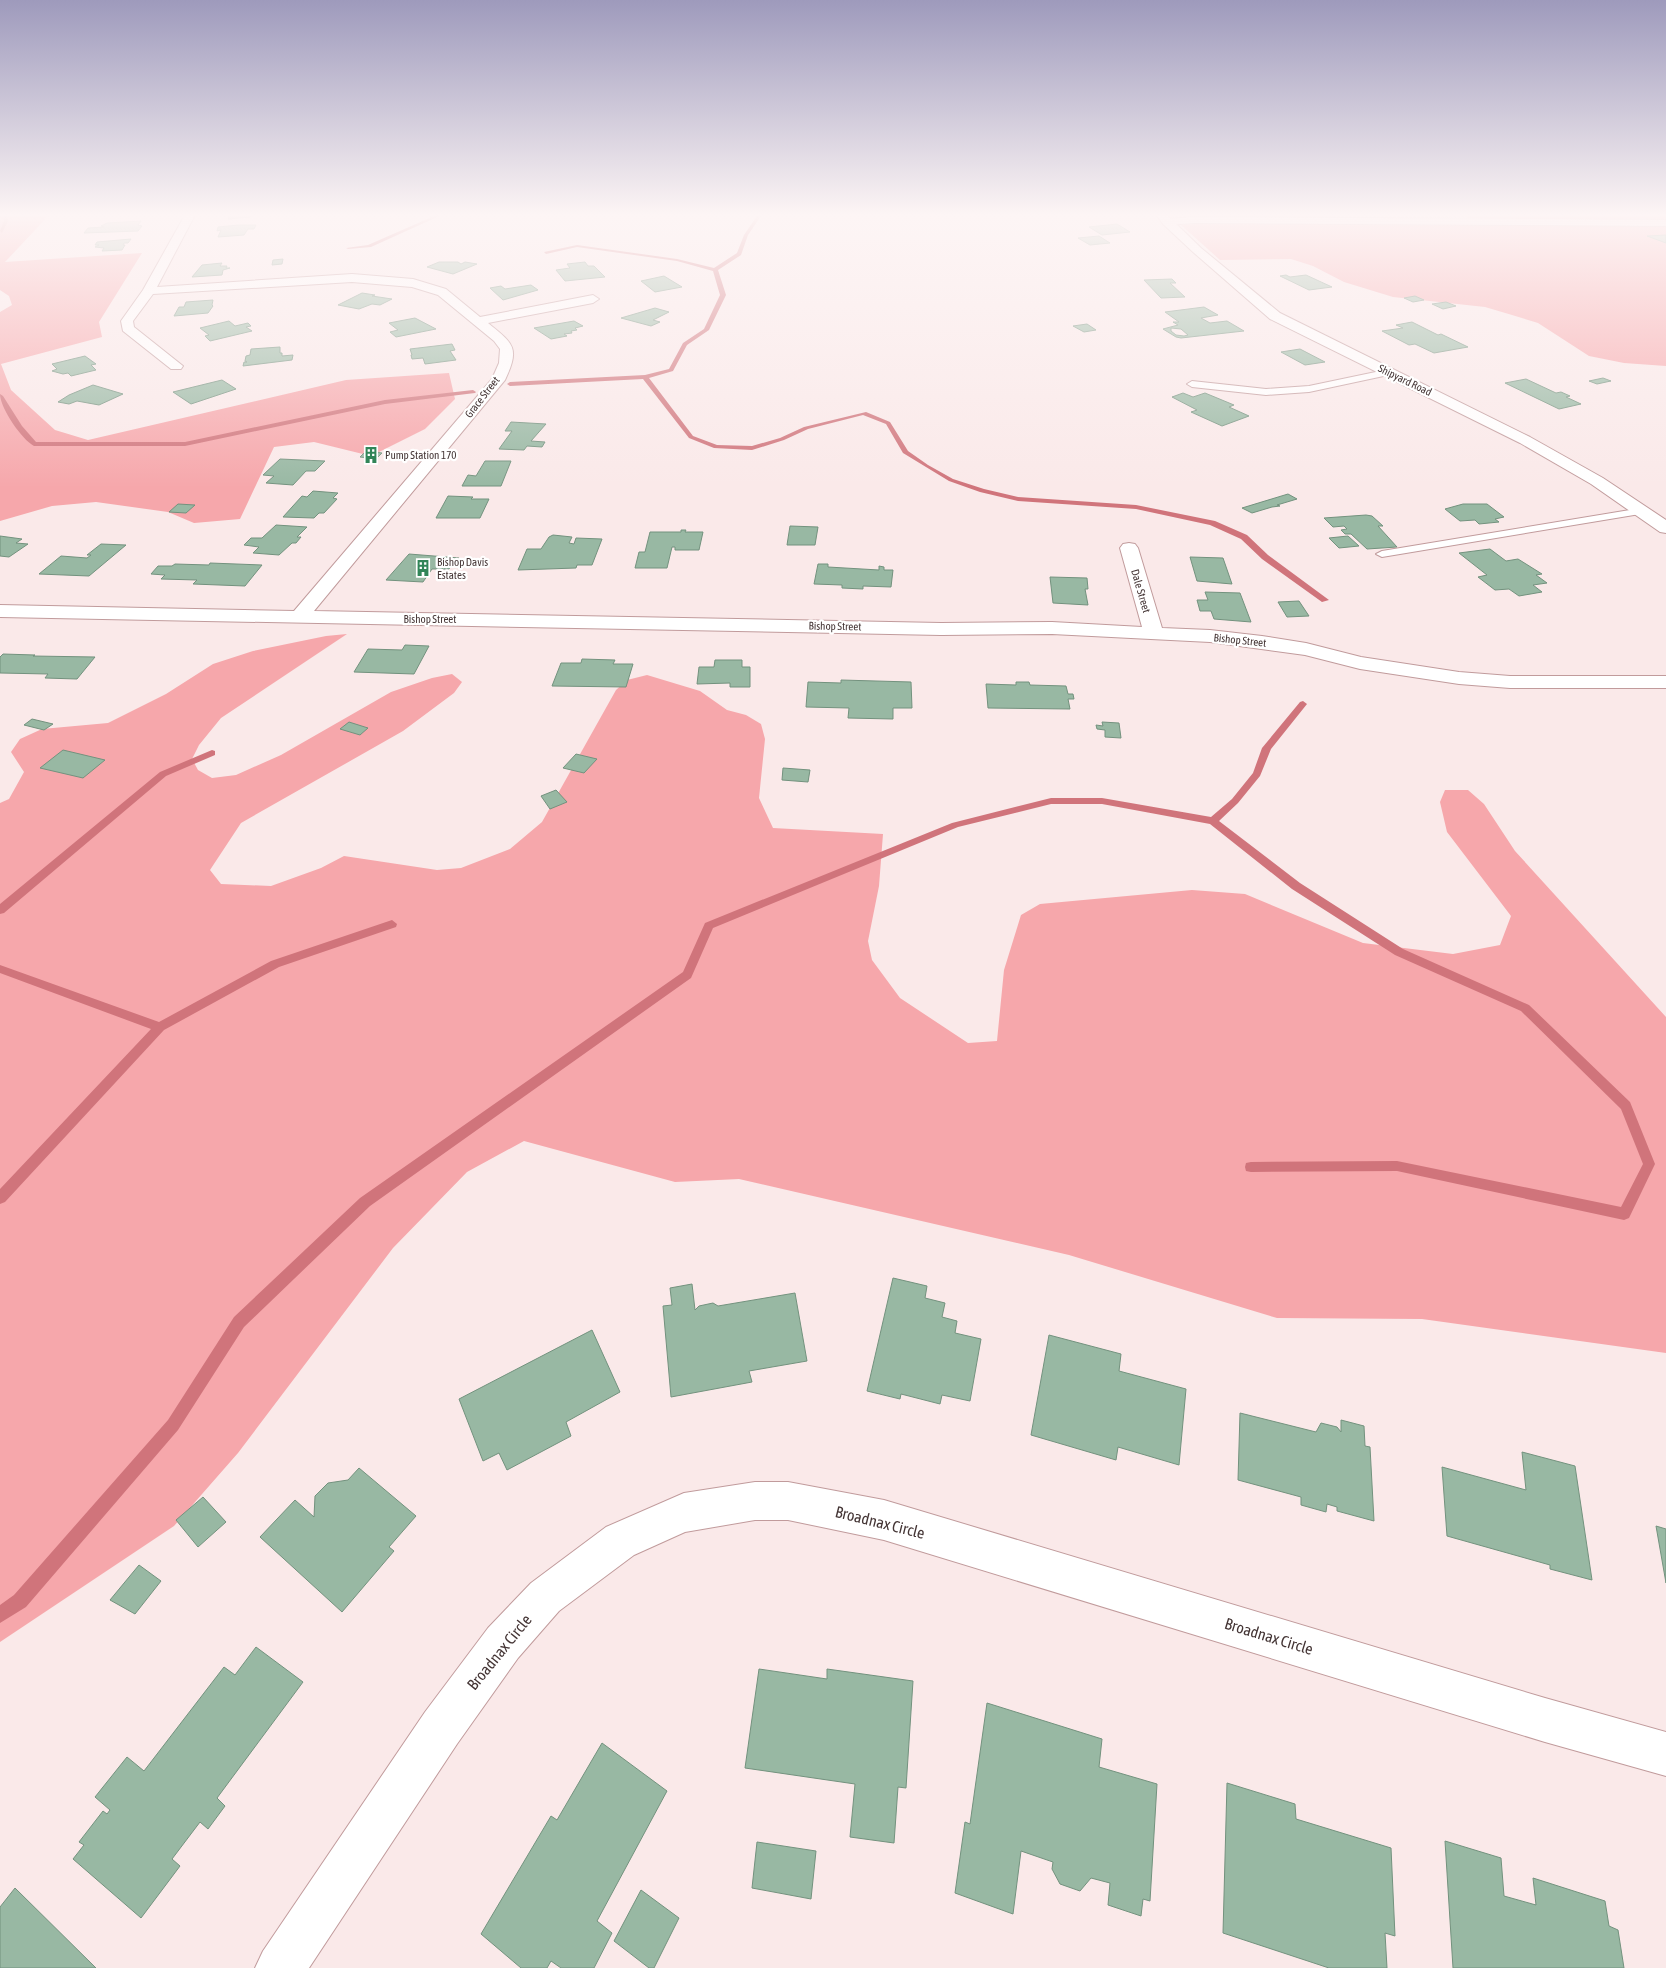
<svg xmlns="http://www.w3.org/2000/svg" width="1666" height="1968" viewBox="0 0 1666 1968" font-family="'Asap Condensed',sans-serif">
  <rect width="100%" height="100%" fill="#fae9e9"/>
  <path fill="#f6a7ab" d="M0,213h51l-46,49 137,-9 -43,69 3,15 -101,27 10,26 44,40 33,10 258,-60 103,-7 6,26 -30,30 -54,27 -57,-14 -40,5 -34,72 -46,4 -26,-11 -72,-10 -44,4 -52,15v-209l12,-7 -3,-9 -9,-6z
    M1250,213h80l13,8 126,-2 -7,-6h204v153l-42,-3 -35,-7 -51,-33 -26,-8 -27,-8 -92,-10 -49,-15 -31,-16 -22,-7 -71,1 -39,-35 68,-4z
    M347,634l-126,84 -22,27 -7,14 6,11 14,8 24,-3 45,-20 110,-63 41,-14 20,-4 10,8 -8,11 -51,38 -162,92 -31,47 11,14 50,2 50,-18 23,-12 93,14 24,-2 49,-19 32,-27 74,-132 11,-10 20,-5 53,16 27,19 19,5 15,9 4,15 -6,59 14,30 110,6 -4,52 -11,55 4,19 28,38 68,45 29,-2 7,-71 17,-55 19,-11 152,-14 53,4 118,49 90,11 47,-9 11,-29 -64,-84 -7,-30 5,-12h23l16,14 31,47 151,166v336l-244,-34 -145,-1 -208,-63 -330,-76 -64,3 -151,-41 -57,31 -74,76 -155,205 -64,73 -174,116v-839l9,-4 15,-27 -13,-20 9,-13 22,-10 66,-6 58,-29 47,-30 40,-13 73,-15z"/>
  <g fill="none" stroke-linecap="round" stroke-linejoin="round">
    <path fill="#d0747b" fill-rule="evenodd" d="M3,213h4l1,8 -6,12 -2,-2 4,-10z
      M441,213h5l-75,34 -23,2 -2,-1 22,-3z
      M759,213h4l-15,22 -7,20 -23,15 8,25 -17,35 -22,15 -14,26 -24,7 44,58 24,9 35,1 28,-8 24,-11 62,-15 24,10 18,29 20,14 25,14 31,10 34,8 118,8 79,16 32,14 21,20 61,45 -7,2 -60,-43 -21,-20 -31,-14 -74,-16 -118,-8 -38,-9 -31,-11 -46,-28 -17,-29 -23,-9 -55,14 -24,11 -32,10 -38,-2 -25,-10 -46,-59 -133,7 -3,-2 3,-2 135,-7 24,-6 14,-26 21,-14 16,-34 -7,-24 -36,-10 -100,-14 -31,7 -2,-2 33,-7 100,14 37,9 23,-15 7,-18z
      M473,390l3,2 -1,1 -90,11 -200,42h-151c-12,-6 -34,-38 -34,-52l3,2 19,30 14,16h149l200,-42z
      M1303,701l4,3 -36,45 -11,27 -22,27 -19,18 81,62 103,66 126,56 101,97 25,62 -26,54 -5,2 -227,-49 -146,1 -5,-1 -1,-4 1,-4 5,-1 146,-1 224,46 22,-43 -22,-55 -100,-98 -126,-56 -103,-66 -82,-65 -108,-20h-51l-93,23 -245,101 -22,50 -321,228 -126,121 -66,103 -152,177 -26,16v-18l14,-10 154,-175 66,-103 126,-119 323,-226 22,-49 247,-100 99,-25h51l109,19 21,-18 21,-26 9,-25 38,-46z
      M212,750l3,1v4l-49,21 -162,137 -4,1v-10l160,-132z
      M392,920l5,4 -1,3 -117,40 -115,63 -159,172 -5,2v-15l151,-160 -151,-56v-8l159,57 112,-61z"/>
  </g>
  <path fill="#98b8a3" stroke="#73927e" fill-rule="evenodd" d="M227,213h30l-5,1 -2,3 -22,2 1,-4h-3z
    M141,221l-3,4 4,1 -4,5 -54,2 4,-5 16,-1 -3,-1 6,-3z
    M1117,224l13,8 -28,3 -13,-8z
    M239,225h17l-2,4h-6l-4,6 -26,2 3,-7 -4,1 1,-4z
    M1666,235v8l-19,-7h1z
    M1099,236l11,7 -20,2 -12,-7z
    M131,239l-3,4h-4l-1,2h2l-3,5 -20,1 2,-3 -9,-1 4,-2h-4l2,-3z
    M283,259l-1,5 -10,1 1,-5z
    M439,262h19l3,2 4,-2 12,2 -24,10 -26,-7z
    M585,262l3,4h6l11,11 -40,4 -9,-11 14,-2 -3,-4z
    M222,263l-2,3h7l-1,2h4l-7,2 -1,5 -30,2 10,-12z
    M1286,275l4,2 16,-2 26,12 -23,3 -29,-14z
    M664,276l18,11 -27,5 -14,-11z
    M1172,279l4,4h-6l15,14 -24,1 -17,-18z
    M531,285l7,5 -35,10 -13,-12 11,-2 4,3z
    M362,293l13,2 -3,1 20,3 -12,6 -8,-1 -13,5 -21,-4z
    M1415,296l9,4 -11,2 -9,-4z
    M213,300l-1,5 1,1 -5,7 -34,3 5,-9h5l2,-5z
    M1446,302l10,4 -13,3 -11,-5z
    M1204,307l14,8 -17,3 9,5 17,-2 17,10 -63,7 -5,-1 -13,-8 15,-4 -5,-3h6l-14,-10zM1171,328l10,1 7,6 -4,1 -8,-1 -5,-4z
    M655,308l14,4 -16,8 7,2 -9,4 -30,-8z
    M415,318l21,11 -40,8 -6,-5 8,-2 -9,-7z
    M229,321l6,5 13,-3 3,3 -5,1 6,4 -42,10 -5,-5 4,-1 -9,-7z
    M574,321l9,5 -8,2 2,2 -6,1 1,2 -8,1 3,2 -16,3 -17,-11z
    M1412,322l26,13 3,-1 27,13 -34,6 -19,-9 -6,1 -27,-14 21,-3 -7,-3z
    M1087,324l9,6 -12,2 -11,-6z
    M452,344l3,6 -5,1 6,9 -31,4 -2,-6 -11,1 -1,-4h1l-2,-6z
    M280,347v6h2v3l11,-1 -1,5 -49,6 1,-4h3l-2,-1 1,-5 4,-1 1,-6z
    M1300,349l25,13 -20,3 -24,-13z
    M85,356l11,8 -5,1 5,5 -25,6 -3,-3 -5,1 -11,-3 5,-2 -5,-5z
    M1603,378l8,3 -14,3 -8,-3z
    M1526,379l30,14 5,-1 9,4 -4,1 15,7 -22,5 -54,-26z
    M222,380l14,9 -45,15 -18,-12z
    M93,385l30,9 -24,11 -22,-4 -8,3 -11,-2 11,-7z
    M1183,393l10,4 12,-4 29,12 -5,2 20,9 -27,10 -31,-14 6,-2 -25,-13z
    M511,422l35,2 -15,17 14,1 -3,5 -15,-1 -3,4 -25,-1 13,-18h-7z
    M366,451l16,2 -6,6 -16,-2z
    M280,459l45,2 -10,10h-9l-13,14 -27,-2 8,-7 -11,-1z
    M485,461h26l-10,25h-39l6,-11 8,1z
    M313,491l25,2 -5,5 4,1 -13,14h-5l-5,5 -31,-1 19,-21 5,1z
    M1288,494l9,5 -20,6 3,1 -8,1 -20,6 -10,-5z
    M448,496l25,1 -2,2h18l-9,19h-44z
    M178,504l17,1 -9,8 -17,-1z
    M1463,504h24l17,13 -9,2 4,3 -20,2 -4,-4 -15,1 -15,-12z
    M1366,515l6,1 11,10h-5l19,21 -30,2 -16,-15h-6l-4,-4 6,-1 -3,-3 -11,1 -9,-9z
    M276,525l31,2 -10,10h4l-5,6h-4l-13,12 -26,-2 6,-6 -15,-2 7,-7h11z
    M790,526l28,1 -3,18h-28z
    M681,530h5l-1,2h18l-4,18h-24v-3h-3l-5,21h-32l4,-16h6l5,-20h31z
    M553,535l19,2 -3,6 5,1 2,-6 26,1 -10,26h-15l-1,3 -58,2 9,-21h14l8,-12z
    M0,536l22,3 -6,4 12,1 -19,13 -9,-1z
    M1348,536l11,10 -20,2 -10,-10z
    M101,544l25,1 -37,31 -50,-2 22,-18 26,2 4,-3h-4z
    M1490,549l16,12 12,-2 24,15 -6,1 11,8 -14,2 9,7 -23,4 -10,-7 -14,1 -17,-13 9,-2 -28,-22z
    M409,554l50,4 -10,11h-17l-9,13 -37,-2z
    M1190,557l33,1 9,26 -35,-3z
    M210,563l52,2 -17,21 -52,-2 4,-4 -36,-1 4,-4 -14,-1 7,-8h14l3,-2 34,1z
    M818,564h10v3l51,3v-4l5,1v3h9l-2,17 -28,-1v3l-21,-1v-3l-28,-1z
    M1050,577l37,1 1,11h-3l3,16 -35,-2z
    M1205,592l35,1 11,29 -37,-3 -3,-8h-11l-3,-11h11z
    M1299,601l10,15 -22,1 -9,-15z
    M405,645l24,1 -15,28 -60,-2 14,-23 34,1z
    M3,654l32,1 -2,1 62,1 -18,22 -32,-1 3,-4 -48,-1v-16z
    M582,659l33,1 -2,4h20l-7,23 -74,-1 9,-23h20z
    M715,660h27v7h8v20h-20v-4l-33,1 2,-17h15z
    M841,680l70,2 1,26h-19v11l-45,-1 1,-10 -43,-1 2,-25 33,1z
    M1016,682h13l1,3 36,1 2,8h5l1,5h-6l2,10 -82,-1 -2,-24 30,1z
    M32,719l21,5 -9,6 -20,-5z
    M349,722l19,6 -8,7 -20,-6z
    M1102,722l17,1 2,15 -16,-1v-7l-8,-1 -1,-4 7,1z
    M63,750l42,10 -22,18 -43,-10z
    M576,754l21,5 -13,14 -21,-5z
    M783,768l27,2 -2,12 -26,-2z
    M556,790l11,12 -17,7 -9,-13z
    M893,1278l34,8 -2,12 20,5 -3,14 15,4 -2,12 26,6 -11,62 -28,-6 -2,9 -39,-10 -1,5 -33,-8z
    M692,1284l3,26 4,-4 14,-3 5,3 77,-13 12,68 -58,10 3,11 -81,15 -8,-91 9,-1 -2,-17z
    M592,1330l28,62 -54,30 5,14 -64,34 -8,-17 -16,8 -24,-62z
    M1049,1335l72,19 -2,17 67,18 -7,76 -61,-18 -2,13 -85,-25z
    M1240,1413l76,19 5,-9 16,4 4,5v-12l23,6 1,20 5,1 4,74 -37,-10v-4l-10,-3 -1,8 -25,-7v-8l-63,-17z
    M1522,1452l53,14 17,114 -42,-11v-4l-103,-29 -5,-69 84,23z
    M359,1468l57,48 -27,31 5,4 -52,61 -82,-75 35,-37 19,17 1,-21 13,-13 20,-3z
    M203,1497l23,25 -28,25 -22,-27z
    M1656,1526l10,3v54z
    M139,1565l22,16 -26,33 -25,-14z
    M256,1647l47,35 -86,116 8,8 -17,23 -8,-7 -28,37 8,7 -39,52 -68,-59 11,-14 -5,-3 24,-31 4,3 3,-4 -15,-13 32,-40 17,14 80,-104 11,8z
    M759,1669l68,10v-10l86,12 -7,107 -8,-1 -4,56 -44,-6 5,-53 -110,-16z
    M987,1703l115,36 -3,28 58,17 -7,117 -7,-2 -2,17 -33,-11 2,-22 -19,-5 -11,13 -20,-7 -8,-15 1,-7 -32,-11 -8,63 -58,-21 10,-71 5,2z
    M602,1743l65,48 -70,130 15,12 -18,35h-33l-10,-7 -4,7h-26l-40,-34 70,-118 6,4z
    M1227,1783l68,21 1,15 95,29 4,88 -10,-3 2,35h-58l-106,-35z
    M1445,1841l56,17 3,38 32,9 -3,-27 72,23 4,25 9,4 6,38h-171z
    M757,1842l59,9 -5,48 -59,-11z
    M15,1888l81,80h-96v-61z
    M641,1890l38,28 -25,50h-5l-35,-27z"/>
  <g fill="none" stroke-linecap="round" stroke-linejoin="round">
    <g stroke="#c19b9c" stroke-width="2">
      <path id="service" d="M1390,369l4,3 -1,2 -84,18 -43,3 -74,-8 -5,-3 5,-3 74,8 43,-3z
        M1642,508l4,1 1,2 -1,2 -264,44 -6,-3 6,-3z"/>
    </g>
    <g stroke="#c19b9c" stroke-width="2">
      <path id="minor" d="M186,213h10l-39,74 195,-13 61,5 33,10 34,28 113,-22 6,4 -6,4 -105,20c26,21 32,25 17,57l-191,231 627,12 111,-1 90,5 -22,-79 3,-4 6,-1 6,1 3,4 24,80 48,2 52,6 44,7 55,14 98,15 51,4h156v12h-156l-51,-4 -99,-15 -55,-14 -95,-13 -158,-8 -111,1 -941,-18v-12l294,6 198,-232 7,-16 1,-14 -6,-8 -56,-46 -26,-8 -60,-5 -199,12 -20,27 1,6 49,39 -2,3h-10l-48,-38 -2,-10 22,-31z
        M1194,217l472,3v6l-472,-3 -27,2 -5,-3 5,-3z
        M755,1482h33l96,18 661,198 121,34v44l-121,-34 -661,-202 -96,-20h-33l-70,12 -51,23 -75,56 -41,47 -61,86 -148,224h-54l8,-17 162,-239 63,-84 43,-45 75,-56 78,-34z"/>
    </g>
    <g stroke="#c19b9c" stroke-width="2">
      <path id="tertiary" d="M1155,213h10l36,35 79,65 250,124 73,41 63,42v13l-6,-1 -69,-48 -71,-41 -250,-124 -77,-67 -30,-28z"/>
    </g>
    <use href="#service" fill="#fff" fill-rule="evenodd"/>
    <use href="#minor" fill="#fff" fill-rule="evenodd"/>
    <use href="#tertiary" fill="#fff" fill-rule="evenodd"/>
  </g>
  <linearGradient id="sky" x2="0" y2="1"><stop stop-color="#9e9abc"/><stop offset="0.44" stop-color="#fdf5f5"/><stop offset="1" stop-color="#fdf5f5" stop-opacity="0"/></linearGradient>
  <rect width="1666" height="488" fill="url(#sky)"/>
  <defs>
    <g id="building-bare" transform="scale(1.35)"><path d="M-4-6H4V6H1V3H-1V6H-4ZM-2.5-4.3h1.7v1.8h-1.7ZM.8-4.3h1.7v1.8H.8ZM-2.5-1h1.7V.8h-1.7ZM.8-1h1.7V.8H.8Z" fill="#318558" stroke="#fff" stroke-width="2.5" paint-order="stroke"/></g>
  </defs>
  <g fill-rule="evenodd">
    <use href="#building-bare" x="371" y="455"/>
    <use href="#building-bare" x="423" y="568"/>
  </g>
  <g text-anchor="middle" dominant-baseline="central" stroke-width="4.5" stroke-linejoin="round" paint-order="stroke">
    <g font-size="11" fill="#443535" stroke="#fff">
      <text transform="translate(1405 380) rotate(26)">Shipyard Road</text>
      <text transform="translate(482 397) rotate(-52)">Grace Street</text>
      <text transform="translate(1141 591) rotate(74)">Dale Street</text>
      <text x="430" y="619">Bishop Street</text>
      <text transform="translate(835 626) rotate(1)">Bishop Street</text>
      <text transform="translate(1240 640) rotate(6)">Bishop Street</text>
    </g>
    <g font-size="11" fill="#443535" stroke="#fff" text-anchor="start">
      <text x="385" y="455">Pump Station 170</text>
      <text x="437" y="562">Bishop Davis<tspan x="437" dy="13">Estates</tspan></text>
    </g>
    <g font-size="16" fill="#443535" stroke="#fff">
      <text transform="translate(880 1522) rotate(14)">Broadnax Circle</text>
      <text transform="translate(1269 1636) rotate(17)">Broadnax Circle</text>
      <text transform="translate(499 1652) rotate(-51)">Broadnax Circle</text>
    </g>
  </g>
</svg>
